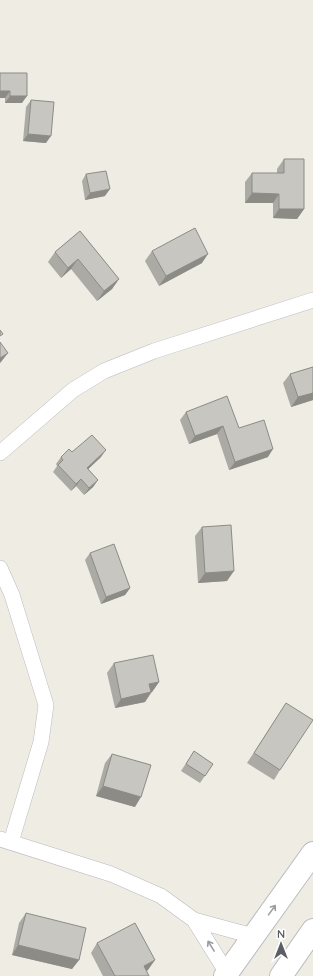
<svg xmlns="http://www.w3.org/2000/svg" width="313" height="976" viewBox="0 0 313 976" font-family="Quicksand,sans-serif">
  <rect width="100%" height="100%" fill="#eeece3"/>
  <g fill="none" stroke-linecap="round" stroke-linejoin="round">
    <g stroke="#b8babf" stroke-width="16">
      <path id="minor" d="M0,453l73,-63 31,-19 50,-20 159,-51
        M0,568l12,27 34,110 -5,37 -30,100
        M0,839l111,35 50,22 33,24 59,16
        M194,920l33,53"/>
    </g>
    <g stroke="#b9bbc1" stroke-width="24">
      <path id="secondary" d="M225,976l88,-123
        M281,976l32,-46"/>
    </g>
    <use href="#minor" stroke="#fff" stroke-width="15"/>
    <use href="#secondary" stroke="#fff" stroke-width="22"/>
  </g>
  <path fill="#acaaa5" d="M0,73l22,30h-17v-5z
    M31,100l15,43 -23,-2 3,-34z
    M284,159l20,50 -7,10 -24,-1v-15h-28v-21l7,-9h25v-4z
    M86,174l19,22 -20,4 -3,-19z
    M80,231l39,48 -7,10 -15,12 -26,-32 -10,9 -13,-16 7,-10z
    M152,251l50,12 -43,23 -14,-25z
    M313,367v33l-22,7 -8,-24 7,-9z
    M186,412l53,16 29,29 -39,13 -12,-36 -28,10 -9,-24z
    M72,452l29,5 -13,12 10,11 -5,7 -9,8 -8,-9 -5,5 -18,-19 4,-6 -1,-2 5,-7z
    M202,527l25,54 -29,2 -3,-47z
    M90,553l40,35 -5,7 -24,9 -16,-44z
    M114,663l45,19 -14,20 -30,6 -8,-35z
    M286,703l-6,67 -6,10 -27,-17z
    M194,751l19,13 -13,19 -19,-12z
    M112,754l23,53 -39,-11 9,-33z
    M26,913l53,47 -7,9 -60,-14 7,-32z
    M97,943l51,27 -2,1 3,5h-46l-12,-23z"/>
  <path fill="#8c8b86" d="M0,91h10l-5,7h-5z
    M10,96h17l-5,7h-17z
    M28,134l23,2 -5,7 -23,-2z
    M110,189l-5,7 -20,4 5,-7z
    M252,193l27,1 -6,9h-28z
    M279,209h25l-7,10 -24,-1z
    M208,254l-6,9 -43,23 7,-10z
    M78,259l-7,10 -10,9 7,-10z
    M119,279l-7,10 -15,12 7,-10z
    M8,353l-7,9 -1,1v-5z
    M313,393v7l-22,7 7,-10z
    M223,426l-6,8 -28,10 6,-8z
    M273,449l-5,8 -39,13 6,-8z
    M106,450l-5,7 -19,18 5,-7z
    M81,479l-5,7 -5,5 5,-7z
    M98,480l-5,7 -9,8 5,-7z
    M234,571l-7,10 -29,2 7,-10z
    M130,588l-5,7 -24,9 5,-7z
    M159,682l-7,10 -9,2 6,-10z
    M151,692l-6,10 -30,6 6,-9z
    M103,786l38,11 -6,10 -39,-11z
    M18,945l61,15 -7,9 -60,-14z
    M155,960l-7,10 -11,6 7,-10z"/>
  <path fill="#c8c6c0" stroke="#8c8b86" d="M0,73h27v23h-17v-5h-10z
    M31,100l23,2 -3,34 -23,-2z
    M284,159h20v50h-25v-15l-27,-1v-20h32z
    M106,171l4,18 -20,4 -4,-19z
    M195,228l13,26 -42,22 -14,-25z
    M80,231l39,48 -15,12 -26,-32 -10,9 -13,-16z
    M0,330l3,4 -3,2z
    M0,342l8,11 -8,5z
    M313,367v26l-15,4 -8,-23z
    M227,396l12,32 25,-8 9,29 -38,13 -12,-36 -28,10 -9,-24z
    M92,435l14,15 -19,18 11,12 -9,8 -8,-9 -5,5 -18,-19 5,-5 -2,-3 8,-8 3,3z
    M231,525l3,46 -29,2 -3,-46z
    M114,544l16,44 -24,9 -16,-44z
    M153,655l6,27 -10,2 2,8 -30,7 -7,-36z
    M286,703l27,17 -33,50 -26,-17z
    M194,751l19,13 -8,12 -19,-12z
    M112,754l39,11 -10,32 -38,-11z
    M26,913l60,15 -7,32 -61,-15z
    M135,923l20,37 -11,6 5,10h-34l-18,-33z"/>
  <defs><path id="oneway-shaft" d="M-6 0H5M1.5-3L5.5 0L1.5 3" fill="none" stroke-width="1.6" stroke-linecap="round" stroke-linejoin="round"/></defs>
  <g stroke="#9d9ea2">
    <use href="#oneway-shaft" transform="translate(272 910) rotate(-54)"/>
    <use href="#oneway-shaft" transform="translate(211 946) rotate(-122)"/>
  </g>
  <g transform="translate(281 944)" stroke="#ffffff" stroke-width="3" paint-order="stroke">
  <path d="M0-3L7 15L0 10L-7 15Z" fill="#5b5e64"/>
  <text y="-6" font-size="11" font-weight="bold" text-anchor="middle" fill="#5b5e64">N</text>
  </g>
</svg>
